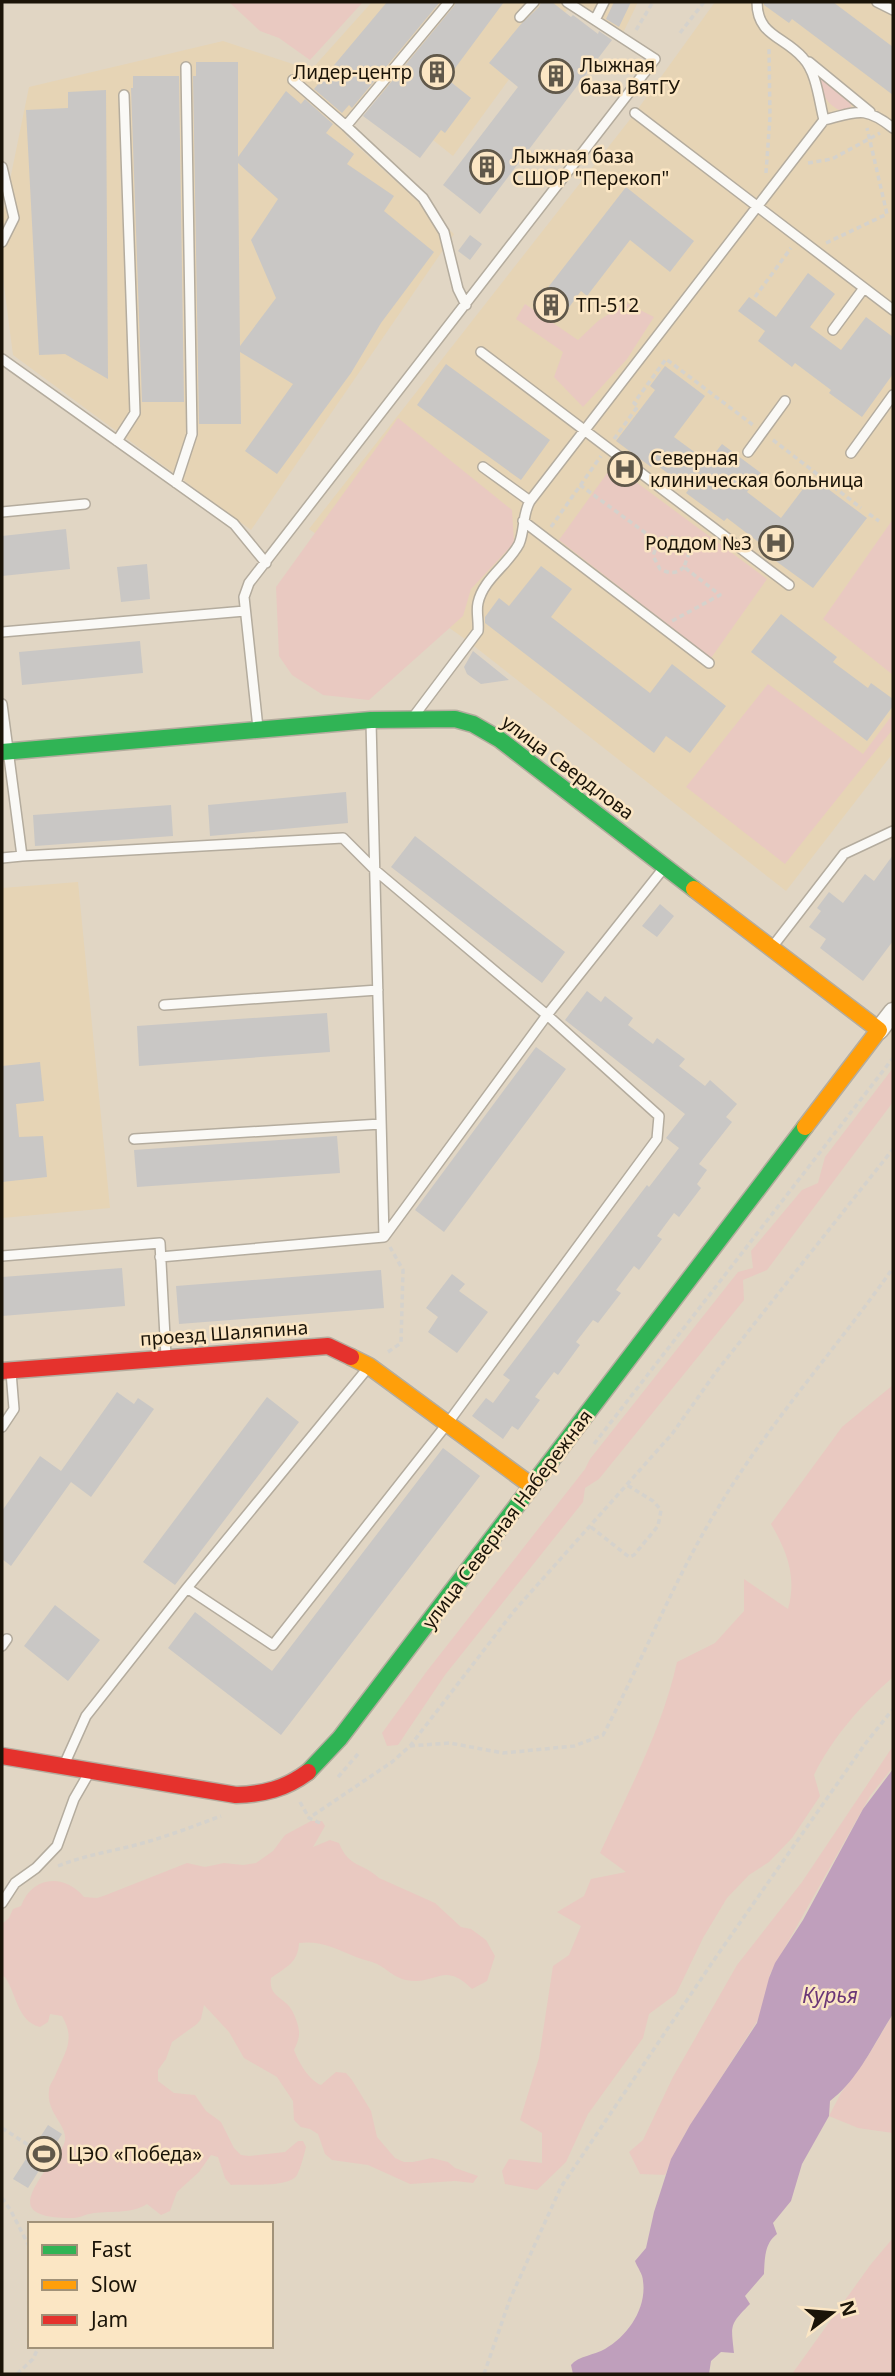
<svg xmlns="http://www.w3.org/2000/svg" width="895" height="2376" viewBox="0 0 895 2376" font-family="'Noto Sans',sans-serif">
  <rect width="100%" height="100%" fill="#e1d6c4"/>
  <path fill="#e6d4b5" d="M372,2h102l-79,107 -18,-13 -31,40 108,98 -203,296 -238,-175 -11,-85v-51l27,-132 194,-46 88,29z
    M479,2h159l-16,33 -48,-32 -37,38 -84,115 -40,-32 81,-111z
    M715,2h178v751l-107,138 -321,-252 -156,-110 326,-416z
    M78,882l32,326 -108,10v-330z"/>
  <path fill="#e9c9c1" d="M229,2h134l-53,58 -31,-22 -19,-7z
    M820,76l30,25 1,6 -10,4c-14,-6 -22,-20 -21,-35z
    M626,303l28,14 -27,42 -44,48 -29,-30 9,-25 -47,-33 9,-15 53,36 20,-19z
    M398,418l114,92 2,33 -43,46 -8,27 -94,84 -46,-5 -31,-20 -13,-19 -3,-69z
    M613,465l154,114 -56,79 -152,-118z
    M893,519v156l-70,-56z
    M768,684l95,70 30,-40v15l-108,135 -99,-77z
    M893,1068v34l-126,168 -24,10 1,20 -145,179 -14,9 -2,14 -138,173 -47,70 -11,1 -5,-13 45,-62 158,-202 5,-10 148,-187 15,-4 -2,-17 51,-61 16,-7 7,-26z
    M893,1385v292c-31,27 -61,61 -79,98l6,21 -28,42 -23,24 -20,13 -22,23 -24,40 -27,56 -27,20 -6,24 -55,76 -22,48 -29,28 -32,-6 -3,-13 7,-12 33,4v-30l-22,-13 19,-62 14,-92 16,-11 12,-29 -24,-14 27,-16 7,-17 35,-7 -26,-19c29,-63 62,-123 77,-191l38,-19 29,-32v-32l44,30c9,-32 -1,-58 -17,-85l71,-97z
    M893,1746v21l-23,29 -100,178 -7,38 -79,123 -19,40 -25,-1 -11,-22 14,-12 30,-63 64,-112 65,-83z
    M311,1821h11l3,5 -12,21 17,-7 9,3c10,25 23,19 40,35l56,25 26,24 10,2 15,11 9,16 -8,25 -15,8c-29,-29 -35,-3 -66,-9 -11,-2 -19,-11 -29,-16 -6,-3 -14,-4 -21,-7 -18,-8 -37,-17 -57,-14 -1,20 -13,24 -28,35 -2,15 6,17 16,26 6,5 13,23 12,30 0,5 -3,12 -5,16 5,13 15,30 27,35l15,-13 10,1 6,7 19,31 6,26 18,21 9,4h9l19,-4 16,4 7,6 23,8 -5,7 -18,-2 -45,3 -42,-19 -36,-5 -7,-6 -7,-20 -8,-5 -9,-2 -7,-7 -1,-19 -16,-24 -33,-19 -15,-26 -25,-27 -3,14 -4,5 -25,18 -6,17 -8,11v11l16,12 21,2 11,16 15,11 13,26 7,7 9,1 35,-4 13,-11h5l3,6c-2,8 -5,20 -9,28 -7,13 -52,9 -66,10l-6,-7 -7,-21 -7,-2 -12,17 -22,20 -7,19 -9,4 -14,-11c-18,11 -38,6 -58,10 -5,1 -10,4 -16,4 -62,0 -46,-22 -19,-60 4,-6 10,-10 11,-18 2,-16 -19,-27 -16,-50 0,-5 4,-9 6,-14 10,-24 21,-36 7,-60l-12,-2 -2,8 -8,5c-23,-6 -23,-32 -35,-50l-3,-1v-52l7,-6 4,-9 8,-3c11,-30 43,-33 63,-9l13,1 9,-3 81,-32 18,4 19,-4 19,2 13,-2 17,-12 12,-16z
    M893,2014v119l-35,-5 -29,-12 12,-23 27,-37z
    M893,2238v136h-101l79,-110z"/>
  <path fill="#bf9fbc" d="M893,1769v245c-19,29 -34,65 -63,87l-1,15 -27,48 -11,37 -18,22 4,11c-13,10 -12,25 -13,40l-19,22 5,8c-21,21 -19,21 -16,49l-13,-1 -10,9 -2,13h-136l-2,-9c7,-9 24,-10 34,-16 23,-13 42,-41 38,-68 0,-7 -6,-14 -8,-20l11,-13 8,-36 17,-53 19,-34 67,-102 12,-45 6,-15 28,-43 60,-111z"/>
  <path fill="#c9c7c5" fill-rule="evenodd" d="M387,2h53l-88,106 -3,-3 -7,8 -28,-24z
    M456,2h48l-57,77 24,19 -26,35 -4,-3 -21,28 -57,-42 91,-110z
    M541,2h11l19,15 2,-2 25,19 1,-3 13,9 -132,174 -37,-29 75,-98 -29,-24 32,-39 18,-17z
    M614,2h17l-12,25 -13,-8z
    M764,2h69l60,45v48l-101,-76 -3,4 -25,-18z
    M196,62h42v95l48,-66 15,13 4,-5 28,25 -7,9 28,21 -7,10 47,32 -10,15 50,41 -53,71 -30,50 -74,101 -32,-23 48,-67 -53,-32 1,72h-42l-6,-348h3zM238,163l40,36 -27,41 25,58 -36,48z
    M133,76h46l5,326h-42l-11,-314h2z
    M106,90l2,289 -43,-25 -26,1 -13,-245 42,-2v-16z
    M626,187l68,54 -24,31 -40,-32 -43,56 -6,-5 -22,30 -26,-19 10,-14 3,2z
    M470,235l12,9 -12,16 -12,-9z
    M808,273l27,21 -25,33 31,23 25,-33 27,20v37l-31,43 -33,-24 2,-3 -36,-27 -3,4 -34,-26 7,-10 -27,-20 11,-14 27,20z
    M446,364l104,76 -29,40 -104,-75z
    M665,366l40,30 -31,41 34,25 14,-18 39,29 -14,19 34,26 31,-41 55,41 -54,70 -55,-40 3,-4 -34,-26 -3,3 -38,-28 3,-4 -35,-26 -3,4 -35,-26 39,-51 -5,-4z
    M66,529l4,40 -68,7v-40z
    M147,564l3,35 -29,3 -4,-35z
    M541,566l31,23 -21,28 99,76 22,-29 54,42 -36,47 -24,-17 -12,17 -169,-130v-6l14,-19 10,8z
    M781,614l56,43 -4,5 35,26 3,-5 22,16v7l-26,35 -116,-89z
    M140,641l3,32 -121,12 -3,-33z
    M473,651l36,29 -28,4 -14,-10 -3,-7z
    M346,792l2,31 -138,13 -2,-31z
    M171,805l2,31 -138,10 -2,-31z
    M415,836l150,116 -23,31 -151,-116z
    M893,855v86l-30,40 -43,-33 6,-9 -17,-12 12,-16 -4,-3 12,-16 14,11 22,-29 9,7z
    M660,904l14,12 -17,21 -15,-11z
    M587,991l14,11 4,-6 28,22 -5,7 25,19 4,-6 28,21 -6,7 26,20 5,-6 27,24 -11,13 6,5 -33,42 8,6 -10,14 4,4 -22,29 -5,-4 -17,23 5,3 -23,31 -5,-4 -18,24 5,3 -23,30 -5,-3 -17,22 4,3 -22,30 -4,-3 -19,25 5,3 -22,30 -6,-4 -9,13 -31,-23 14,-18 7,5 17,-23 -7,-5 144,-190 2,2 30,-39 -13,-10 19,-24 -120,-94z
    M327,1013l3,39 -191,14 -2,-40z
    M536,1047l30,22 -122,163 -29,-22z
    M40,1062l4,39 -28,3 3,33 24,-1 4,41 -45,5v-116z
    M337,1136l3,37 -203,14 -3,-37z
    M122,1268l3,38 -123,10v-39z
    M381,1270l3,38 -205,16 -3,-38z
    M452,1274l13,10 -6,7 29,21 -31,41 -29,-21 10,-15 -12,-9z
    M117,1392l17,12 4,-6 16,11 -63,88 -20,-15 -60,84 -9,-7v-48l38,-55 21,15z
    M267,1397l32,25 -124,163 -32,-23z
    M443,1448l37,28 -199,259 -113,-87 27,-36 77,59z
    M55,1605l45,35 -32,41 -44,-35z
    M48,2125l14,9 -34,54 -15,-9z"/>
  <g fill="none" stroke-linecap="round" stroke-linejoin="round">
    <g stroke="#b4ac9e" stroke-width="12">
      <path id="lane" d="M877,2l16,8
        M520,17l14,-15
        M595,20l9,-18
        M809,62l61,50
        M293,80l53,46 77,72 21,34 14,57 8,16
        M635,113l258,197
        M824,120c33,-8 40,-15 69,8
        M346,126l103,-124
        M2,167l12,51 -12,24
        M833,330l31,-42
        M481,352l308,233
        M2,359l232,165 32,39
        M117,441l18,-28 -11,-318
        M748,452l37,-51
        M851,453l42,-58
        M483,467l47,34
        M176,483l16,-49 -6,-367
        M2,512l83,-8
        M523,521l186,142
        M2,632l243,-21
        M2,704l20,152 321,-18 32,32 172,145 112,101 -2,23 -210,285 -174,221 -86,-57
        M414,716l64,-85c1,-10 -2,-19 0,-28 5,-24 30,-38 41,-59 6,-14 3,-29 11,-43l294,-381c-5,-19 -7,-47 -21,-62 -19,-22 -46,-22 -46,-56
        M371,722l13,515 163,-222 116,-146
        M258,728l-14,-131 5,-14 406,-524 -88,-57
        M2,858l20,-2
        M773,946l71,-92 49,-23
        M164,1005l214,-15
        M134,1139l247,-15
        M2,1256l158,-13 6,113
        M160,1257l224,-20
        M2,1427l12,-18 -3,-37
        M2,1646l5,-7
        M64,1765l22,-49 101,-128 180,-219
        M2,1903l13,-20 21,-15 21,-22 17,-47 15,-26"/>
    </g>
    <g stroke="#b4ac9e" stroke-width="21">
      <path id="street" d="M879,1030l14,-18"/>
    </g>
    <g stroke="#b4ac9e" stroke-width="19">
      <path id="fast" d="M2,752l369,-32 84,-1 18,5 26,15 195,150
        M308,1772l32,-34 465,-611"/>
    </g>
    <g stroke="#b4ac9e" stroke-width="19">
      <path id="slow" d="M694,889l185,141 -74,97
        M351,1357l18,9 163,120"/>
    </g>
    <g stroke="#b4ac9e" stroke-width="19">
      <path id="jam" d="M2,1371l326,-25 23,11
        M2,1756l234,39c28,-1 49,-6 72,-23"/>
    </g>
    <path stroke="#d5d2cc" stroke-width="3.5" stroke-dasharray="5 3.5" stroke-linecap="butt" d="M636,30l17,-28
      M680,33l24,-31
      M808,163l24,-4 48,-26
      M766,173l4,-56 -1,-69
      M826,243l61,-29 -20,-86
      M755,297l36,-49
      M614,439l24,-33 -4,-3 32,-44 87,66
      M773,440l88,68
      M580,485l78,57c13,-9 27,-5 31,11l-5,14 36,28 -48,26
      M869,514l10,7
      M551,527l50,-71
      M658,542l-5,14 7,13c9,5 17,5 24,-2
      M388,1352l13,-9 2,-73 -13,-23
      M594,1444l299,-386
      M591,1527l38,30 5,-2 24,-29 3,-16 -8,-9 -26,-16
      M410,1746l40,-3 53,10 71,-7 29,-11c40,-75 70,-154 115,-227 51,-85 118,-159 175,-240
      M338,1777l20,-23
      M300,1802l9,16
      M320,1823l-11,-5 83,-56 18,-16 104,-135 158,-177 44,-62 177,-223
      M58,1866c25,-10 49,-14 74,-20 31,-8 60,-19 89,-30
      M2,2128l31,20
      M2,2198l9,13 19,37
      M17,2374l16,-15 6,-13
      M484,2374l26,-75 51,-112 155,-230 149,-213 28,-35"/>
    <use href="#lane" stroke="#faf9f6" stroke-width="9"/>
    <use href="#street" stroke="#faf9f6" stroke-width="18"/>
    <use href="#fast" stroke="#30b455" stroke-width="16"/>
    <use href="#slow" stroke="#ff9f0a" stroke-width="16"/>
    <use href="#jam" stroke="#e5322d" stroke-width="16"/>
  </g>
  <defs>
    <g id="building-ring" transform="scale(1.75)"><circle r="9.5" fill="#fbe6c4" stroke="#60584a" stroke-width="1.5"/><path d="M-4-6H4V6H1V3H-1V6H-4ZM-2.5-4.3h1.7v1.8h-1.7ZM.8-4.3h1.7v1.8H.8ZM-2.5-1h1.7V.8h-1.7ZM.8-1h1.7V.8H.8Z" fill="#60584a"/></g>
    <g id="hospital-ring" transform="scale(1.75)"><circle r="9.5" fill="#fbe6c4" stroke="#60584a" stroke-width="1.5"/><path d="M-5-5h3v3.5h4V-5h3V5h-3V1.5h-4V5h-3Z" fill="#60584a"/></g>
    <g id="stadium-ring" transform="scale(1.75)"><circle r="9.5" fill="#fbe6c4" stroke="#60584a" stroke-width="1.5"/><path d="M0-5a6.5 5 0 1 0 0 10a6.5 5 0 1 0 0-10ZM-3.5-1.8h7v3.6h-7Z" fill="#60584a"/></g>
  </defs>
  <g fill-rule="evenodd">
    <use href="#building-ring" x="437" y="72"/>
    <use href="#building-ring" x="556" y="76"/>
    <use href="#building-ring" x="487" y="167"/>
    <use href="#building-ring" x="551" y="305"/>
    <use href="#hospital-ring" x="625" y="469"/>
    <use href="#hospital-ring" x="776" y="543"/>
    <use href="#stadium-ring" x="44" y="2154"/>
  </g>
  <g text-anchor="middle" dominant-baseline="central" stroke-width="5" stroke-linejoin="round" paint-order="stroke">
    <g font-size="19" fill="#1b1408" stroke="#fbe6c4" text-anchor="start">
      <text x="580" y="65">Лыжная<tspan x="580" dy="22">база ВятГУ</tspan></text>
      <text x="412" y="72" text-anchor="end">Лидер-центр</text>
      <text x="512" y="156">Лыжная база<tspan x="512" dy="22">СШОР "Перекоп"</tspan></text>
      <text x="576" y="305">ТП-512</text>
      <text x="650" y="458">Северная<tspan x="650" dy="22">клиническая больница</tspan></text>
      <text x="752" y="543" text-anchor="end">Роддом №3</text>
      <text x="68" y="2154">ЦЭО «Победа»</text>
    </g>
    <g font-size="19" fill="#1b1408" stroke="#fbe6c4">
      <text transform="translate(568 767) rotate(37)">улица Свердлова</text>
      <text transform="translate(224 1333) rotate(-4)">проезд Шаляпина</text>
      <text transform="translate(507 1519) rotate(-53)">улица Северная Набережная</text>
    </g>
    <g font-size="21" font-style="italic" fill="#6b3777" stroke="#fbe6c4">
      <text x="830" y="1995">Курья</text>
    </g>
  </g>
  <rect width="895" height="2376" fill="none" stroke="#1b1408" stroke-width="7"/>
  <rect x="28" y="2222" width="245" height="126" fill="#fbe6c4" stroke="#a19279" stroke-width="2"/>
  <rect x="42" y="2245" width="35" height="10" fill="#30b455" stroke="#a19279" stroke-width="2"/>
  <text x="91" y="2257" font-size="21" fill="#1b1408">Fast</text>
  <rect x="42" y="2280" width="35" height="10" fill="#ff9f0a" stroke="#a19279" stroke-width="2"/>
  <text x="91" y="2292" font-size="21" fill="#1b1408">Slow</text>
  <rect x="42" y="2315" width="35" height="10" fill="#e5322d" stroke="#a19279" stroke-width="2"/>
  <text x="91" y="2327" font-size="21" fill="#1b1408">Jam</text>
  <g transform="translate(832 2313) rotate(74)" stroke="#fbe6c4" stroke-width="5" paint-order="stroke">
  <path d="M0-5L12 26L0 18L-12 26Z" fill="#1b1408"/>
  <text y="-10" font-size="19" font-weight="bold" text-anchor="middle" fill="#1b1408">N</text>
  </g>
</svg>
